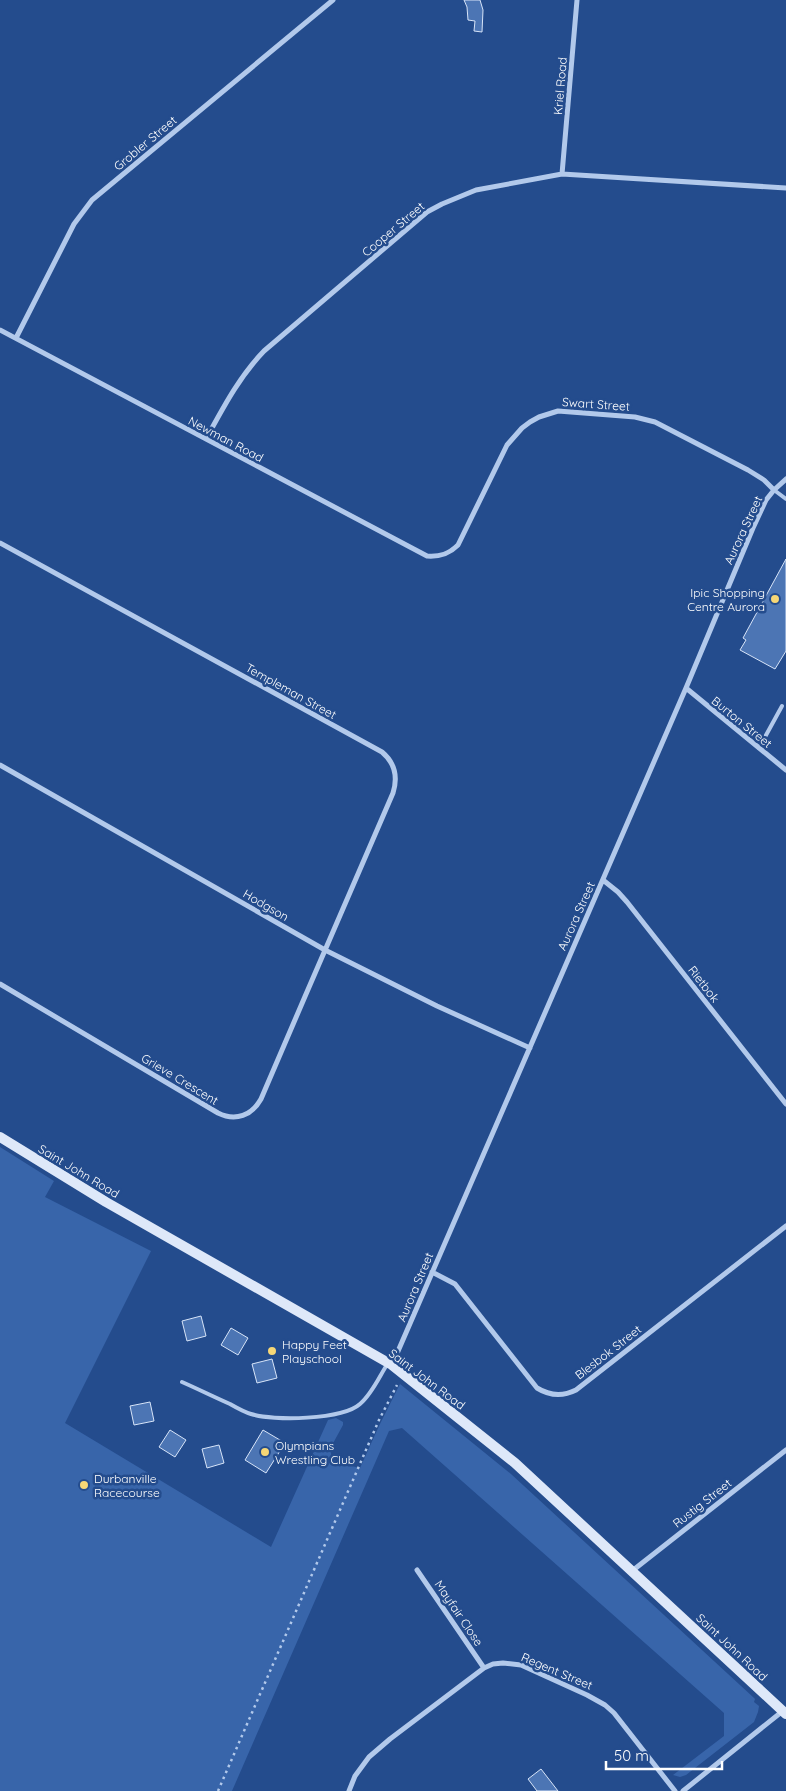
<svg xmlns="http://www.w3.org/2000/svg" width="786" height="1791" viewBox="0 0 786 1791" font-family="Quicksand,sans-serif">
  <rect width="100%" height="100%" fill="#244c8d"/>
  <path fill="#3865aa" d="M0,1147l54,34 -9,16 106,54 -86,172 206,124 57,-127 8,-2 7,4v3l-12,22v11l8,5 21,5 19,-42 21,-42 111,90 242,223 2,2 -1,3 5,4 -1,6 -4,10 -68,53 -6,2 -7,-2 51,-39v-23l-322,-285 -13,3 -157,360h-232z"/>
  <path fill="#4c75b4" stroke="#d7e4f8" d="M464,0h16l3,10 -1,22 -8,-1 1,-10 -7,-1 -1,-13z
    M786,559v92l-11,18 -35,-19 6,-10 -3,-2z
    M201,1316l5,20 -19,5 -5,-20z
    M231,1328l17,10 -10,17 -17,-10z
    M272,1359l5,19 -20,5 -5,-19z
    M150,1402l4,19 -20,4 -4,-19z
    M170,1430l16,10 -11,17 -16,-10z
    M263,1430l22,13 -19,30 -21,-13z
    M219,1445l5,18 -17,5 -5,-19z
    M541,1769l17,22h-21l-9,-12z"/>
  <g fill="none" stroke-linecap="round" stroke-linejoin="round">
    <path stroke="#b2c9eb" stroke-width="2.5" stroke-dasharray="2.5 4" stroke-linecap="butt" d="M218,1791l161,-371 18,-35"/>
    <path stroke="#b2c9eb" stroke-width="4" d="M774,490l12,9
      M759,748l23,-42
      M182,1382c16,7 32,15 48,22 7,4 14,8 21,10 22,7 91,6 109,-10 12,-10 19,-27 28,-41"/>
    <path stroke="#b2c9eb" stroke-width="5" d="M562,174l15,-174
      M0,330l427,226c13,1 22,-2 31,-11l49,-100 15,-17 8,-6 9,-5 19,-6 77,6 20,5 93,48 16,10 10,10
      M16,338l58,-114 18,-24 241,-200
      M206,439c17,-31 33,-62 58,-88l163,-139 15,-8 34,-14 86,-16 224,14
      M0,543l382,209c13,11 16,25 11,41 -45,102 -88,204 -132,306 -9,16 -25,23 -43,14l-218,-129
      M686,688l100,82
      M0,765l325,185 112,56 93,42
      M603,880l15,12 9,10 159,202
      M432,1272l23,12 82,104c13,8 25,9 39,2l210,-164
      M392,1365l294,-677 67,-160 13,-28 8,-10 12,-11
      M417,1570l67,98
      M632,1571l154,-121
      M349,1791l6,-15 14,-19 21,-18 94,-71 9,-4 10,-1 18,2 66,30 18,10 9,8 61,78
      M683,1791l101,-81"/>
    <path stroke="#dee8f9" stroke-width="10" d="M0,1137l106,65 286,163 123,98 271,251"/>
  </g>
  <g fill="#f6d776" stroke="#244c8d" stroke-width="2">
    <circle cx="775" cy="599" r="5"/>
    <circle cx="272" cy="1351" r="5"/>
    <circle cx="265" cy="1452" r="5"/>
    <circle cx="84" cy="1485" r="5"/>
  </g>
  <g text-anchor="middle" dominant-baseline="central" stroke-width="5" stroke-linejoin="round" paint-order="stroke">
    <g font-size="12" fill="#fff" stroke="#244c8d">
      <text transform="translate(560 86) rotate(-85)">Kriel Road</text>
      <text transform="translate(145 143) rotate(-40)">Grobler Street</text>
      <text transform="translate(393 229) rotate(-40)">Cooper Street</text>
      <text transform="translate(596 404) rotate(4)">Swart Street</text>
      <text transform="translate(226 439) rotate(28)">Newman Road</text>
      <text transform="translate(743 530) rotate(-65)">Aurora Street</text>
      <text transform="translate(291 691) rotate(29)">Templeman Street</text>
      <text transform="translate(742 722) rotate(39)">Burton Street</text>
      <text transform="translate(266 905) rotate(30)">Hodgson</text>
      <text transform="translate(576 916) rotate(-66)">Aurora Street</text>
      <text transform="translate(704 984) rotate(52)">Rietbok</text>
      <text transform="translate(180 1079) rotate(31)">Grieve Crescent</text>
      <text transform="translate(79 1171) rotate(31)">Saint John Road</text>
      <text transform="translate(415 1287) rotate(-67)">Aurora Street</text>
      <text transform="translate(608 1352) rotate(-38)">Blesbok Street</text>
      <text transform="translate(427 1379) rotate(37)">Saint John Road</text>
      <text transform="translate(702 1503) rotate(-38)">Rustig Street</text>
      <text transform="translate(459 1613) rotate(56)">Mayfair Close</text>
      <text transform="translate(732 1647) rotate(43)">Saint John Road</text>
      <text transform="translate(557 1671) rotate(23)">Regent Street</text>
    </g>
    <g font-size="12" fill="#fff" stroke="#244c8d" text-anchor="start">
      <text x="765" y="592" text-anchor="end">Ipic Shopping<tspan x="765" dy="14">Centre Aurora</tspan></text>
      <text x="282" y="1344">Happy Feet<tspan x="282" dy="14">Playschool</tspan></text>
      <text x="275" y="1445">Olympians<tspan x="275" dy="14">Wrestling Club</tspan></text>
      <text x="94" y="1478">Durbanville<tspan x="94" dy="14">Racecourse</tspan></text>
    </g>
  </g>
  <path d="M606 1761v8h116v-8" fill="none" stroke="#ffffff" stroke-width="2.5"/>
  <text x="614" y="1761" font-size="15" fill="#ffffff" stroke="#244c8d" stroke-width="4" paint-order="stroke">50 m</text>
</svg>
